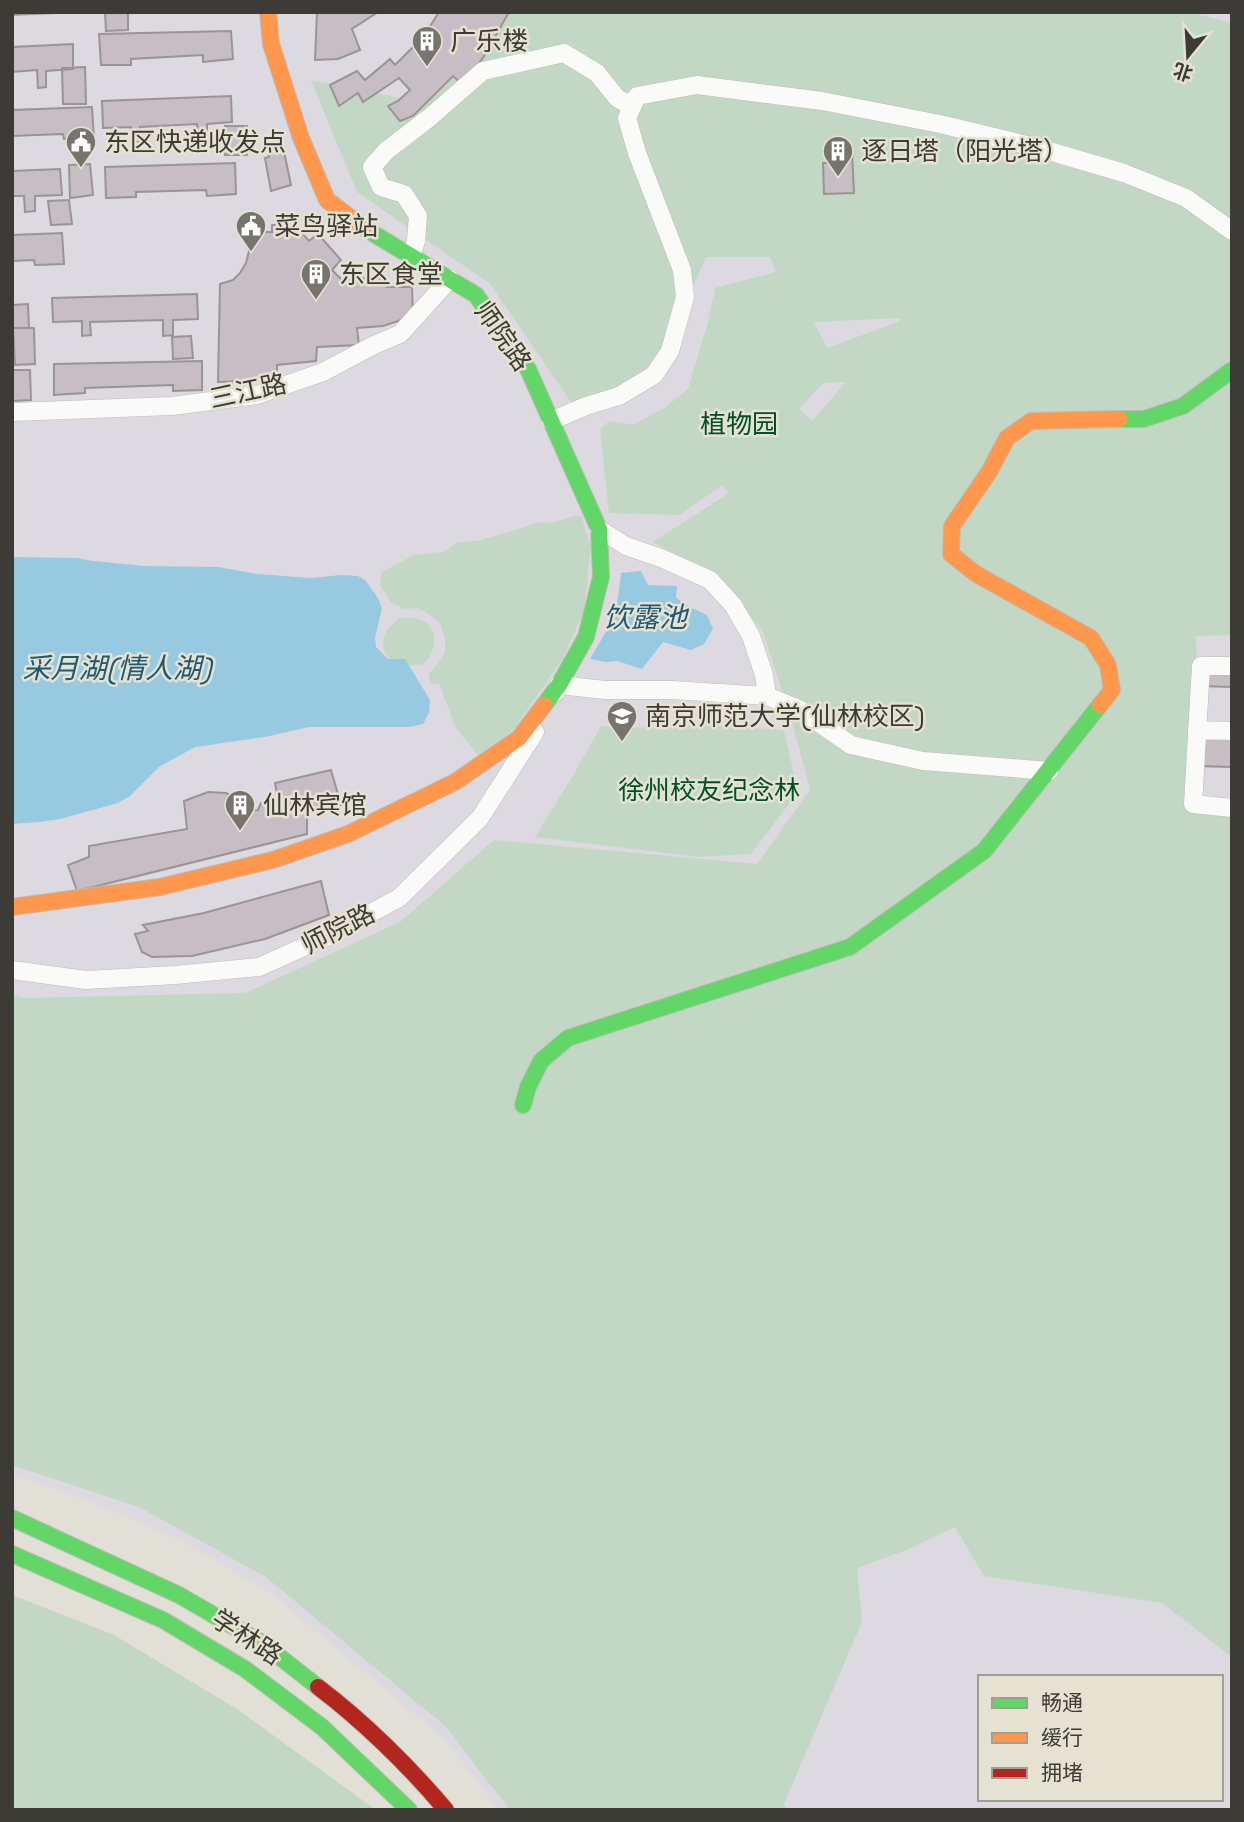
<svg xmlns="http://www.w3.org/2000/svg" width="1244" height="1822" viewBox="0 0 1244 1822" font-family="'Space Grotesk','Noto Sans SC',sans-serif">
  <rect width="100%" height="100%" fill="#e1dfd6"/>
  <path fill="#ddd9e0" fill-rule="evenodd" d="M12,12h1220v1798h-733l-53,-69 -174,-147 -89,-53 -94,-40 -77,-27zM980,1677h241v122h-241z"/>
  <path fill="#c2d8c4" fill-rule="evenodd" d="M498,12h689l45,11v612l-36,1 5,170 31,4v847l-70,-54 -178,-27 -29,-49 -46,22 -52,19 5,54 -78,182 3,6h-277l-65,-84 -179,-149 -127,-70 -127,-42v-470l12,3 221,-5 155,-71 94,-82 263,24 53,-74 -18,-68 -29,-90 -37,-49 -73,-41 76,-49 -7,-8 -42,30 -71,-2 -9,-84 9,-8 24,4 33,-18 22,-18 20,-67 7,-34 61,-16 -6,-15h-64l-47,104 -81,51 -88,-128 -133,-92 -46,-112 114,23zM902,318l-4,4 -71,26 -13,-26zM846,382l-34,39 -13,-12 24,-26z
    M574,516h8l3,14 6,16 -7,66 -22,48 -48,69 -36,26 -22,-27 -17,-44 -10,-1v-9l12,-14 4,-9v-13l-5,-15 -14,-11 -9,-4 -13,1 -13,-7 -11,-17 2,-13 32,-17 29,-3 15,-10 19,-1 39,-11 23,-8 12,1z
    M399,618c7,0 15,-1 22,2 21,9 14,34 1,46l-5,-2c-17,8 -39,-8 -33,-27 2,-8 9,-13 15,-19z
    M710,725l74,5 14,62 -47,62 -52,3 -164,-20 36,-58 30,-53 23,2z
    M12,1595l102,40 123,74 139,101h-364z"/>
  <path fill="#97cae1" d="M12,557l65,1 16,3 51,5 74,1 39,7 55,4 29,-3 17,1 8,5 12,17 4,10 -7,30 1,9 12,12h17l25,41 -1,13 -6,11 -14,3h-100l-44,10 -70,10 -36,20 -29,29 -12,7 -58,16 -20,3 -28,2z
    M641,571l7,14 29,1 -1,12 14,9 17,8 6,14 -9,15 -13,6 -28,-8 -21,27 -25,-8 -11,1 -16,-3 21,-36 7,-25 3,-25z"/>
  <path fill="#c7bdc4" stroke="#989593" stroke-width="2" d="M12,12h65l-65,3z
    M105,12h23v18l-22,1z
    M317,12h61l-26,17 8,21 -22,9 -23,1z
    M439,12h70l-26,46 -21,26 -9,-8 -40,40 -13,5 -12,-15 10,-5 12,-11 -11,-12 -36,24 -5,-9 -19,13 -9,-21 27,-14 8,9 25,-21 5,6 29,-29z
    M231,31l2,28 -30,3v-7l-72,4v6h-30l-2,-31z
    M73,44v25l-27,2v16l-8,1 -1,-18 -25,2v-25z
    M85,67l1,37h-23l-1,-36z
    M231,96l1,26 -25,2v15l-9,1 -1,-16 -57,3 1,15 -10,1v-16l-28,1 -1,-27z
    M92,107l2,31 -30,1 -1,-5 -51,2v-26z
    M225,126h22v29h-22z
    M282,142l9,43 -20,6 -6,-33 4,-1 -2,-12z
    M833,151l19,1 2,41 -30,1 -1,-31h10z
    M235,163l1,31 -29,2 -1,-6 -70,2v5l-30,1 -1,-31z
    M90,164l3,31 -23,3 -1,-33z
    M60,169l2,26 -27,1v15l-10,1 -1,-16h-12v-25z
    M69,200l3,24 -21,1 -3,-24z
    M292,222l17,19 9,-7 23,26 -9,10 10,10 36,-3 9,10h25l1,29 -30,10 -26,2 2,17 -42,2 -1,14 -39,4v15l-59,2 2,-98 13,-4 7,-7 6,-10 5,-20 9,-8 6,-3h6v-7z
    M62,233l2,31 -29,1 -1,-5 -22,1v-26z
    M197,294l1,25 -25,1v15l-10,1v-16l-73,2 1,13 -9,1v-15l-29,1 -1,-24z
    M28,304l1,24h-17v-23z
    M13,328h21l1,36 -20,1z
    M191,336l2,22 -20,1 -1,-22z
    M202,361v29l-29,1v-6l-88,3v5l-31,2v-31z
    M12,370h18l1,30 -19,1z
    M1201,666h31v21l-32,-1z
    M1197,730l35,1v36l-37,-1z
    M331,770l10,35 -34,8v21l-230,57 -9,-26 21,-8v-11l98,-17 -3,-28 24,-9 18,1 12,6 6,12 14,-1 3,-7 17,-3 -3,-17z
    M321,881l8,34 -64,24 -73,17 -40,1 -10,-5 -7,-18 13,-3 -5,-6 61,-12z"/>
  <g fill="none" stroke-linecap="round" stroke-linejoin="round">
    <g stroke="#bebcb6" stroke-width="19">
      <path id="street" d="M411,256l5,-15 2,-25 -14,-22 -23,-7 -9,-20 14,-16 43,-33 54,-47 81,-18 33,20 20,25 15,8
        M12,412l160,-6 85,-11 66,-23 51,-27 26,-11 50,-55
        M551,421l35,-15 33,-10 35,-21 16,-24 15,-54 -3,-27 -45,-117 -10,-35 10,-22 60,-11 125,16 118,23 95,23 89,26 62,25 46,33
        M599,529l27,17 35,12 49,22 23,25 18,31 13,39 3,21
        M1232,666h-31l-8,138 39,4
        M556,692l3,-7 46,5h67l95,6 32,13 52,36 72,16 126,10
        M1197,730l35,1
        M12,970l74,10 89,-5 84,-8 67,-30 73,-39 81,-80 55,-86"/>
    </g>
    <g stroke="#bebcb6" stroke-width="18">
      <path id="fast" d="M364,228l112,67 52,74 71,160 2,48 -15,60 -27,48 -15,20
        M1119,419h25l39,-13 49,-36
        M523,1105l5,-18 13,-26 27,-23 282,-91 134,-96 116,-146
        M12,1518l167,77 83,48 56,44
        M12,1554l151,66 82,49 77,58 87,83"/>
    </g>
    <g stroke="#bebcb6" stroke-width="18">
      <path id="slow" d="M268,12l3,32 30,94 26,62 37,28
        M1100,705l12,-15 -4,-25 -17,-27 -115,-64 -25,-20 1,-28 37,-54 18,-34 24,-17 88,-2
        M12,907l148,-20 113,-27 75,-26 107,-52 64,-44 25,-33"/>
    </g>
    <g stroke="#bebcb6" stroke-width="18">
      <path id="jam" d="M318,1687c45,34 92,80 128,123"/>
    </g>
    <use href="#street" stroke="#fafaf9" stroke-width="18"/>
    <use href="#fast" stroke="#63d668" stroke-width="16"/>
    <use href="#slow" stroke="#ff974d" stroke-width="16"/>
    <use href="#jam" stroke="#b3261e" stroke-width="16"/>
  </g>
  <defs>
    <g id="building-pin" transform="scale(1.575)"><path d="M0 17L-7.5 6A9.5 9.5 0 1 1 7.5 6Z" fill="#76746d" stroke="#e5e2d2"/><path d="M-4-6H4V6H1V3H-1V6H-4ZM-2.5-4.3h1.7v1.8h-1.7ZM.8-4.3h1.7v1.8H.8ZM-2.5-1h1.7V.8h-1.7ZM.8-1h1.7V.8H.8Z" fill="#fff"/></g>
    <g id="civic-pin" transform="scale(1.575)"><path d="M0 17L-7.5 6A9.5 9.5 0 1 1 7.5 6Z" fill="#76746d" stroke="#e5e2d2"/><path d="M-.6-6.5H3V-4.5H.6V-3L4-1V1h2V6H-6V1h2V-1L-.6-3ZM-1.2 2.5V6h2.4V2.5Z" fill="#fff"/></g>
    <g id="university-pin" transform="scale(1.575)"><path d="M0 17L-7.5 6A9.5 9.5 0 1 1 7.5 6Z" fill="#76746d" stroke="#e5e2d2"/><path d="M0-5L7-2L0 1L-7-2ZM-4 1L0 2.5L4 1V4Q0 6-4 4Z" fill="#fff"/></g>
  </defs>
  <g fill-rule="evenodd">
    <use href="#building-pin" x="427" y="41"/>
    <use href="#civic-pin" x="81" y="142"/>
    <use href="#building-pin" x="838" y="151"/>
    <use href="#civic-pin" x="251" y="226"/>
    <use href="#building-pin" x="316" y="274"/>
    <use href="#university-pin" x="622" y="716"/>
    <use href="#building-pin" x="240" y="805"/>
  </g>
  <g text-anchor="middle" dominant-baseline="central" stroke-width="5" stroke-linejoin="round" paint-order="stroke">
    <g font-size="26" fill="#3c3b35" stroke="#e5e2d2" text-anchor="start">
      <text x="450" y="41">广乐楼</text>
      <text x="104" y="142">东区快递收发点</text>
      <text x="861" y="151">逐日塔（阳光塔）</text>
      <text x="274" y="226">菜鸟驿站</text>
      <text x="339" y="274">东区食堂</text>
      <text x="645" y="716">南京师范大学(仙林校区)</text>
      <text x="263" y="805">仙林宾馆</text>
    </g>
    <g font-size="26" fill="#3c3b35" stroke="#e5e2d2">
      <text transform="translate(503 336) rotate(55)">师院路</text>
      <text transform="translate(248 391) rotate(-12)">三江路</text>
      <text transform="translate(338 929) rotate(-27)">师院路</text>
      <text transform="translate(247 1637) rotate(33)">学林路</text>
    </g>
    <g font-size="26" fill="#005028" stroke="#e5e2d2">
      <text x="739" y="424">植物园</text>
      <text x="709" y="790">徐州校友纪念林</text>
    </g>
    <g font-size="28" font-style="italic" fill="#205974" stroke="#e5e2d2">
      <text x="645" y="617">饮露池</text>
      <text x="117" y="668">采月湖(情人湖)</text>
    </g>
  </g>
  <rect width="1244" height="1822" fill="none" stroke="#3c3b35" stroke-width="28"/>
  <rect x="978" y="1675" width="245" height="126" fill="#e5e2d2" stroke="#a19f93" stroke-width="2"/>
  <rect x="992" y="1698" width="35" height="10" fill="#63d668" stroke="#a19f93" stroke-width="2"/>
  <text x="1041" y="1710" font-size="21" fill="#3c3b35">畅通</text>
  <rect x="992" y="1733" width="35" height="10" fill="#ff974d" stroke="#a19f93" stroke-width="2"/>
  <text x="1041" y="1745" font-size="21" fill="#3c3b35">缓行</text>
  <rect x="992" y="1768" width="35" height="10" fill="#b3261e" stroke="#a19f93" stroke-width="2"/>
  <text x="1041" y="1780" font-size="21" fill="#3c3b35">拥堵</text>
  <g transform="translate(1188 56) rotate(198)" stroke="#e5e2d2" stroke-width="5" paint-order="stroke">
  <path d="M0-5L12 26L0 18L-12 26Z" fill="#3c3b35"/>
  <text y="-10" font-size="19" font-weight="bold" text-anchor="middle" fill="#3c3b35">北</text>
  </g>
</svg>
